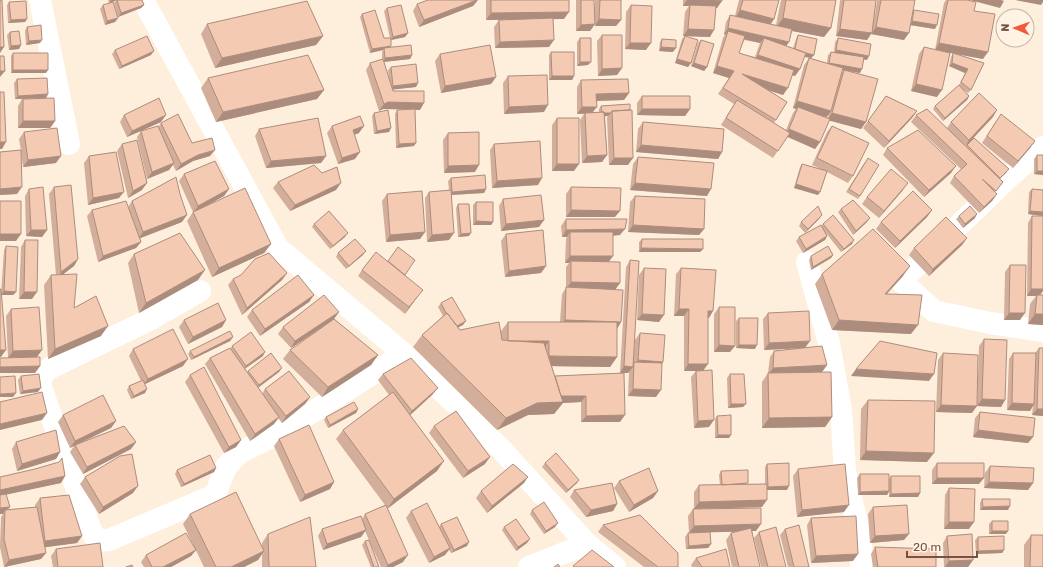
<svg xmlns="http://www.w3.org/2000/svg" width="1043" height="567" viewBox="0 0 1043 567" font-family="Rubik,sans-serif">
  <rect width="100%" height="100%" fill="#feefdd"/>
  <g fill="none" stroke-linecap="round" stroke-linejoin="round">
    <path stroke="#fff" stroke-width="22" d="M40,0l29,144
      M143,0l135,248 126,106 98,96 85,94 28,23
      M1043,147l-37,33 -105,101 33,30 56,12 53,8
      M807,262l22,81 12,67 4,61 16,69v27
      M200,291l-47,27 -103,50 -8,7 -2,9 50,144 7,13 12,-1 106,-45 11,-28 13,-14 37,-18 128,-81
      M529,567l58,-23"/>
  </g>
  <path fill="#d3ae9a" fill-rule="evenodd" d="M108,0h34l2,5 -3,3 -23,9 -4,-14 2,-2 -7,2z
    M478,0l-5,6 -54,21 -6,-16 4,-7z
    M486,0h83l-5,19h-11l-4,28 -54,1 -1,-21 5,-7 25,-1 -38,1z
    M576,0h18l1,24 -5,7h-14z
    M595,0h26v20l-5,6h-21z
    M683,0h39l-5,8h-2l-5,29 -25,-1 6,27 -3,4 -13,-4 7,-24 3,-3h-2l2,-24 4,-6h-6z
    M739,0h40l-5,19 -3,5 5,1 5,-25h55l-5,28 -7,9 -32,-6 -3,11 -3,4 7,2 3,-9 2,-4 16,20 -3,3 -7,-1 -4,12 -5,7 -3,-1 -9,20 -15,-5 19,12 -13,21 12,7 7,-17 3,-4 -3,-1 11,-43 5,-7 18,5 1,-8 3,-3h3l1,-10 3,-4 29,22 -3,-1 -4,14 -18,-3 -1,4 3,-4 22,52 -5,7 -32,-9 -9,22 -5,7 -28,-12 -14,21 -52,-33 13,-21 -16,-10 11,-16 -16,-5 10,-35 2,-3 -1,-1 2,-12 4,-7 5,1zM744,40l16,3 -5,14 -16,-4zM829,114l-1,5 -7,-3 6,1z
    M840,0h36l-2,22 3,-22h38l-3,13 2,-3 21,19 -25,-4 -6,15 -33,-6 -4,6 -31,-4z
    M946,0h24l-1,1 5,10 9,48 -48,-9 9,-47z
    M9,2l18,17 -2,3 -17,1 -1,-18z
    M103,5l15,13 -3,4 -10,3 -5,-16z
    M631,5l15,45 -21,-1 1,-37z
    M387,8l21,25 -3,4 -14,3 -1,8 22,7 -2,4 -27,3 6,17 -1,-9 3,-3 27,16 -2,4 -24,2 1,2 27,19 -5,-1 -1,37 -18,2 -1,-34 2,-4 15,-1h-29l-4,2 -13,-41 4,-7 12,-4v-7l1,-2 -13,3 -10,-36 2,-3 22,24h6l-6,-27z
    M207,24l116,12 -7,9 -101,23 -14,-34z
    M27,27l13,16 -14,2 -1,-14z
    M10,32l11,13 -2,4 -10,1 -2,-15z
    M602,35l20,33 -5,7 -19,1 -1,-35z
    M580,38l8,27 -11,1v-24z
    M662,39l11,13 -14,-1 1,-9z
    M701,40l6,27 -3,4 -13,-5 7,-23z
    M924,47l13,50 -26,-6 8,-37z
    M115,50l36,5 -32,14 -7,-15z
    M551,52l23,24 -2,4h-23v-25z
    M13,53l33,20h-35v-17z
    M953,53l31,10 -13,27 -3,3 -5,-4 6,7 -2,4 -24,21 -10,-12 2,-3 24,-21 6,-12 -16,-7 2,-9z
    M440,54l56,23 -5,7 -50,9 -6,-32z
    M508,76l36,36 -40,2 -1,-31z
    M208,78l116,12 -7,9 -101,23 -15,-34z
    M17,79l29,19h-16l25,23 -5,7h-32v-22l4,-7h-7l-1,-16z
    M581,80l48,13 -5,7 -27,1 -4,11h6v-3l2,-3 29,-2 -2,61h-19l-2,-47 1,-2h-3l2,39 -5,7 -20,1 -2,-43 4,-6h-7v-27z
    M642,96l48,13 -5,7 -48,-1v-12z
    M886,96l31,15 -5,7 -28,30 -21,-20z
    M374,113l17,15 -2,4 -15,2 -2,-18z
    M124,115l37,7 -18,8 15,-3 3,-4 31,20 18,13 -17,5 -17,10 -3,-6 -4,5 -22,9 -10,-42 4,-6 -14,6 -7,-15z
    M916,115l31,13 4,-6 42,-5 -28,29h1l8,-8 33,34 -7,7 3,3 -8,10 2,2 -5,7 -13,12 -29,-30 4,-7 7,-7 -50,-47z
    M557,118l17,53h-22v-46z
    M996,121l39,20 -5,7 -17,20 -31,-25z
    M643,122l79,30 -4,7 -82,-7 2,-23z
    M332,126l27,7 -5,2 1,24 -17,5 -11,-31z
    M832,126l21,50 -5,7 -21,-11 -7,20 -2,3 -24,-7 6,-21 2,-3 21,6 -11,-5 15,-33z
    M259,129l67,27 -5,7 -55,5 -11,-32z
    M24,132l32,31 -33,4 -2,-14 -4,41 -17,1v-43l21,-2 -2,-11z
    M448,133l27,39 -31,1 -1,-33z
    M122,144l20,46 -14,8 -11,-47z
    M494,144l44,41 -46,3 -2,-38z
    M887,148l64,25 -27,24 -41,-42z
    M1037,155l6,20 -9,-1v-15z
    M89,156l30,42 -31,7 -4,-42z
    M638,157l69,39 -77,-6 3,-26z
    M865,162l-5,34 -2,3 -12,-7z
    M184,174l45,15 -5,7 -20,11 67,37 -7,9 -52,24 -25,-56 6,-9 -14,-31z
    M451,178l35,11 -2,4 -32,2 -3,45 -22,2 -2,-44 4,-6 20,-2 -1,-9z
    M278,182l58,8 -46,21 -17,-23z
    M54,187l24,72 -4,7 -12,9 12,33 27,28 -53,23 -4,-74 7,-10h5l-7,-81z
    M571,187l44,30h-49v-23z
    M29,189l18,41 -5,7 -16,-1 -1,-40z
    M1032,189l11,1v26l-15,-2 1,-22z
    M903,190l-24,28 -17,-14 5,-7z
    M387,194l38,38 -5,7 -34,3 -4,-41z
    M635,196l69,33 -5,6 -71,-3 2,-30z
    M503,199l41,21 -5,7 -38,4 -2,-25z
    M132,201l50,21 -42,16 1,4 -5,6 -38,14 -11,-46 5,-6 36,-3z
    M476,202l17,20 -2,3h-18v-20z
    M458,204l11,32 -11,1 -2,-29z
    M841,209l26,13 -14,13 -15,-23z
    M932,210l-5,7 -32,31 -19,-19 5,-7z
    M959,216l16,2 -12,10 -7,-9z
    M1032,216l11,75 -3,4 3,30 -15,-1 2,-20 6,-8h-9l1,-73z
    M566,219l54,16 -7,1v20l-4,5 11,22 -5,6 6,33 -4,6v29l-7,10 -58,-1 3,10 69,-3 -4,49h-39v-20l-18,1 -9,11 -26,1 -31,15 -84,-83 9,-12 21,-19 -5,-9 3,-4 22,22 -5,2 2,3 41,4v-3l7,-9h52l2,-28 4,-6v-21l3,-4h-4l1,-24 1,-2h-5l-1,-11z
    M819,219l-14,14 -6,-7 2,-4z
    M314,224l31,13 -15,12 -18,-22z
    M823,224l29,20 -11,8 -15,-19 1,3 -2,4 -22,13 -7,-12 3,-4 22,-11z
    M506,234l40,32 -5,7 -36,4 -4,-36z
    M967,238l-5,7 -33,31 -20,-21 5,-7z
    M642,239l61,10 -3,3h-61v-10z
    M25,240l7,59h-13l2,-52z
    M6,246l10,46 -3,3h-12l3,-45z
    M338,253l25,2 -17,14 -10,-12z
    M134,254l64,26 -59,33 -11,-50z
    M833,255l-2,3 -20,12 -2,-10 2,-4z
    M630,260l3,104v-1l2,-23 5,-7 23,29 -1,2 -6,33 -28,-1 1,-24 -1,1h-8l6,-106z
    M1010,265l10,55h-16l1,-48z
    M644,268l15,54 -22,-2 2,-45z
    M681,268l28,50h-1l-5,52 6,57 -15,1 -3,-51 5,-6h-12v-55h-10l2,-42z
    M362,270l43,5 13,21 -13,18 -47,-38z
    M287,273l-5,7 -40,35 -14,-30 5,-6z
    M822,274l81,2 -16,18 24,40 -79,-4 -17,-46z
    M314,295l-5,7 -49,34 -13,-19 5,-7z
    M719,307l11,45h-16v-38z
    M11,309l26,48 -18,1 21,8 -5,7 -27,-15 -2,-42z
    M768,313l38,35 21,17 -5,7h-9l19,45 -7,10 -63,1v-46l6,-9 2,-16 4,-6 26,-3 -36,2 -1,-31z
    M739,318l16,31 -19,-1v-27z
    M334,319l44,36 -7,10 -49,32 -39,-38 7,-9 42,-29 -41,27 -13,-14 5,-7z
    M184,320h42l-4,7 -34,17 -9,-17z
    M233,337l-3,4 -39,19 -3,-6 2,-3z
    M984,339l21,61 -4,7 -24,-1 2,-60z
    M232,346l31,10 -18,13 2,3 1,-1 31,1 -21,16 4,6 3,-5 45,8 -5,7 -23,19 -4,-5 -4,6 -24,17 -45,-77 5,-6 21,-10z
    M1039,348l4,68 -11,-1 1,-9 -3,5 -23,-1 2,-51 4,-6h22z
    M133,349l50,17 -38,18v9l-14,6 -4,-9 2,-4 12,-5 -12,-25z
    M943,353l29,60 -36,-1 2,-52z
    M383,374l50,20 -23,21 27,56 -50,38 16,53 -10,5h-12l-12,-27 10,27h-8l-9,-22 3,-4 4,-1 -4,-9 -4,6 -38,13 -5,-14 4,-7 40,-10 3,-5 20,-9 -49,-66 7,-9 46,-35 -11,-15z
    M730,374l13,33 -15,1 -1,-30z
    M190,375l51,65 -5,7 -12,6 -39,-71z
    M21,376l17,16 -18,2 -2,-14z
    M868,400l59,62 -67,-2 1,-51z
    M358,409l-2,4 -28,15 -4,-8 2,-3z
    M980,412l53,25 -5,6 -55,-6 2,-19z
    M63,415l53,6 -5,7 -28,14h53l-5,7 -48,25 -13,-22 4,-6 -4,2 -12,-26z
    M717,416l12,22h-14v-19z
    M434,426l51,38 -22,14 -34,-45z
    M279,439l55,43 -4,7 -30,13 -26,-56z
    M16,442l44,10 -4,7 -39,12 -5,-22z
    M545,463l34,17 -2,3 -11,10 -24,-26z
    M937,463l42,21h-47v-14z
    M767,464l20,26h-20l-5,17 -68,2v-17l5,-7h21l-1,-10 2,-4 26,13h18v-17z
    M990,466l43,17 -5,7 -44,-2 1,-15z
    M216,468l-2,4 -33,15 -6,-13 2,-4z
    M798,469l46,43 -47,5 -4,-41z
    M860,474l29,5 2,-3 29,17 -2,4h-29v-5l-2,3h-29l-1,-17z
    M65,476l-4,7 -55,11 2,16 27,-3v-2l5,-7 42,38 -5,7 -32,4 1,6 -5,6 -37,8 -4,-20 1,-30 2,-3h-3v-37z
    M85,477l48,16 -34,21 -19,-30z
    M619,481l39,10 -5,7 -24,14 -15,-24z
    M524,483l-37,30 -11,-15 5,-7z
    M949,488l20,41h-25l1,-34z
    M574,490l43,14 -4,7 -27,6 -16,-20z
    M982,499l26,11h-28v-7z
    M873,507l31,33 -34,3 -2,-29z
    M693,509l63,22h-4l8,36h-28l-6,-27 5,-7 5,-1h-26l1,12 -3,4 -22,1 -1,-12 3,-4 15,-1 -14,1 -1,-17z
    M532,510l23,17 -11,7 -14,-20z
    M411,511l28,16 2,-3 26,22 -16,7 -2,-3 -4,5 -16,8 -23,-45z
    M190,514l72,31v-2l6,-9 48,33h-54v-13l-4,6 -14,7h-40l-21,-43z
    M811,518l42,43 -42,2 -4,-38z
    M992,521l14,13h-17v-10z
    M603,525l75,42h-34l-46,-35z
    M504,527l23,16 -11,8 -14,-21z
    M785,529l24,38h-21l-8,-32z
    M759,532l27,35h-25l-7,-29z
    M1031,535l12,32h-19v-22z
    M947,536l26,24 -5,7h-24l-1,-24z
    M978,537l26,13 -2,3 -26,1 -1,-14z
    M875,547l61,20h-63l-2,-13z
    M56,549l47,18h-50l-2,-11z
    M196,550l-5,6 -20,11h-27l-3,-5 5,-7z
    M696,558l34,9h-38l-1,-2z"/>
  <path fill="#ac8d7d" d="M111,0h6l-8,3z
    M478,0l-5,6 -54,21 5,-7z
    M687,0h15l20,1 -5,7 -27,-2v-1l-1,1h-6z
    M970,0h31l3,1 -4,7z
    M1015,0h28v2l-2,3z
    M144,5l-3,3 -23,9 3,-4z
    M740,10l34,9 -7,10 -33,-9z
    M569,12l-5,7 -78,1 5,-7z
    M118,18l-3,4 -10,3 2,-4z
    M783,18l48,10 -7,9 -48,-9z
    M27,19l-2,3 -17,1 3,-3z
    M599,19l22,1 -5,6h-21z
    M912,21l25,4 -2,4 -25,-4z
    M595,24l-5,7h-14l5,-6z
    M876,27l33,6 -5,7 -33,-6 -4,6 -31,-4 4,-7 32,4z
    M728,28l61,14 -5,7 -20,-11 -4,5 -33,-8 1,-4 -3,4 -1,-1z
    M688,29l26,1 -4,7 -27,-1z
    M408,33l-3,4 -14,3 2,-3z
    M323,36l-7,9 -101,23 7,-10z
    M42,40l-2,3 -14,2 3,-4z
    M554,40l-5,7 -54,1 5,-6z
    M630,43h21l-5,7 -21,-1z
    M939,43l49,9 -5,7 -48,-9z
    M21,45l-2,4 -10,1 2,-4z
    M391,46l-2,3 -5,-1 -1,2 -13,3 2,-4z
    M0,47h4l-4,6z
    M661,47l15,1 -3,4 -14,-1z
    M795,50l19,5 -3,3 -19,-4z
    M836,50l33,6 -2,4 -33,-6z
    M154,51l-3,4 -32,14 3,-3z
    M412,55l-2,4 -27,3 2,-4z
    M758,55l42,14 -5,7 -42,-14z
    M677,59l14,4 -3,4 -13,-4z
    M580,62h11l-3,3 -11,1z
    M694,63l13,4 -3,4 -13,-5z
    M829,63l33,6 -2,4 -34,-6z
    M952,63l16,6 -3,4 -16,-7z
    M717,66l17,5 -5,7 -16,-5z
    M622,68l-5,7 -19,1 4,-7z
    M13,70h35l-2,3h-35z
    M0,71h5l-5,6z
    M742,74l46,14 -5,7 -46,-15z
    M552,76h22l-2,4h-23z
    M496,77l-5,7 -50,9 4,-7z
    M418,83l-2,4 -26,3 3,-4z
    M916,84l26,6 -5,7 -26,-6z
    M324,90l-7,9 -101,23 7,-10z
    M629,93l-5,7 -32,1 4,-7z
    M48,94l-2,4 -31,1 3,-3z
    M969,96l-2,4 -24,21 2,-3z
    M797,101l34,10 -4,6 -30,-8 1,-2 -2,2 -3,-1z
    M388,102l36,1 -4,7 -37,-1 -4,2 5,-7z
    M548,105l-4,7 -40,2 5,-7z
    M582,107h15l-5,6 -15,1z
    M642,109h48l-5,7 -48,-1z
    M997,110l-4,7 -28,30 4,-7z
    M917,111l-5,7 -28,30 5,-7z
    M602,113h9l-3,3 -9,1z
    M832,113l34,9 -5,7 -34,-9z
    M166,115l-5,7 -34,15 5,-6z
    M23,121h32l-5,7h-32z
    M364,126l-5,7 -11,4 5,-7z
    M391,128l-2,4 -15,2 3,-3z
    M789,129l31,13 -5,7 -31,-14z
    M1035,141l-5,7 -17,20 5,-7z
    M0,142h6l-4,7h-2z
    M416,143l-2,3 -18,2 3,-4z
    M641,145l81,7 -4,7 -82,-7z
    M215,150l-5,6 -17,5 -17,10 5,-7 17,-9z
    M360,152l-5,7 -17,5 4,-6z
    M607,155l-5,7 -20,1 5,-7z
    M61,156l-5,7 -33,4 5,-7z
    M326,156l-5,7 -55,5 5,-7z
    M614,158h19l-5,7h-19z
    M174,163l-5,7 -22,9 5,-7z
    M557,164h22l-5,7h-22z
    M479,165l-4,7 -31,1 4,-7z
    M956,166l-5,7 -27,24 5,-7z
    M1037,171h6v4l-9,-1z
    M542,178l-4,7 -46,3 5,-7z
    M147,183l-5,7 -14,8 5,-7z
    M341,183l-5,7 -46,21 5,-6z
    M635,183l76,6 -4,7 -77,-6z
    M908,183l-5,7 -24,28 5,-7z
    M796,184l24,8 -2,3 -24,-7z
    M22,187l-5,7 -17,1v-6z
    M229,189l-5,7 -31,17 5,-7z
    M486,189l-2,4 -35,2 3,-3z
    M124,192l-5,6 -31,7 5,-7z
    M997,194l-5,7 -13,12 5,-6z
    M571,210l49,1 -5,6h-49z
    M932,210l-5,7 -32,31 5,-7z
    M1030,211l13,1v4l-15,-2z
    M977,214l-2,4 -12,10 2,-4z
    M187,215l-5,7 -44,17 5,-7z
    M822,215l-3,4 -14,14 3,-4z
    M870,218l-3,4 -14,13 3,-4z
    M544,220l-5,7 -38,4 5,-7z
    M476,221l17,1 -2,3h-18z
    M633,225l71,4 -5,6 -71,-3z
    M625,229l-5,6 -50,2v-5l-3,5h-5l4,-7z
    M31,230h16l-5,7 -16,-1z
    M425,232l-5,7 -34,3 4,-7z
    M348,233l-3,4 -15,12 3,-3z
    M454,233l-5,7 -22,2 5,-7z
    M471,233l-2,3 -11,1 3,-3z
    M0,234h21l-5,7h-16z
    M827,236l-2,4 -22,13 3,-4z
    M967,238l-5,7 -33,31 4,-7z
    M854,240l-2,4 -11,8 3,-3z
    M141,242l-5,6 -38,14 5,-6z
    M271,244l-7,9 -52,24 7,-9z
    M641,248l62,1 -3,3h-61z
    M366,251l-3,4 -17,14 3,-3z
    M833,255l-2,3 -20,12 2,-3z
    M570,256h43l-5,7 -37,-2 -2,2h-4z
    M78,259l-4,7 -17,13 4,-7z
    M546,266l-5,7 -36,4 4,-6z
    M910,266l-7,10 -25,27 7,-9z
    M205,270l-7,10 -59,33 7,-10z
    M287,273l-5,7 -40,35 5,-7z
    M571,282l49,1 -5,7 -49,-1z
    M1031,289h12v2l-4,5 -2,-1 -1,1h-9z
    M423,290l-5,6 -13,18 4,-7z
    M4,291l12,1 -3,3h-12z
    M24,292h13l-5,7h-13z
    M314,295l-5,7 -49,34 5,-7z
    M679,309h10l-5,7h-10z
    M708,311h5l-4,7h-6z
    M339,312l-5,7 -43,29 4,-7z
    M1009,313h16l-5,7h-16z
    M642,314l22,1 -5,7 -22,-2z
    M1035,314h8v11l-15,-1z
    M226,320l-4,7 -34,17 5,-7z
    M565,320l56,2 -4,7 -57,-2z
    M839,320l79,5 -7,9 -79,-4z
    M466,321l-3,4 -11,6 2,-4z
    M108,326l-7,10 -53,23 7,-10z
    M233,337l-3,4 -39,19 3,-3z
    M508,341h41l-6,9z
    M810,341l-5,7 -41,2 5,-7z
    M719,345l16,1 -5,6h-16z
    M739,345h18l-2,4 -19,-1z
    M0,350h6l-5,7h-1z
    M42,350l-5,7 -29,1 5,-7z
    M265,352l-2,4 -19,13 2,-3z
    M378,355l-7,10 -49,32 6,-10z
    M549,356l68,1 -7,10 -67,-1z
    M188,359l-5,7 -40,19 5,-6z
    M638,360l25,2 -5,7 -24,-3z
    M688,364h20l-5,7h-19z
    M827,365l-5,7 -54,3 5,-7z
    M40,366l-5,7h-35v-6z
    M624,366l9,1 -5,6h-8z
    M282,368l-3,4 -23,17 3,-4z
    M856,369l78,5 -5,7 -78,-5z
    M41,388l-3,4 -18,2 3,-3z
    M438,388l-5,6 -26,24 5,-7z
    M147,389l-2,4 -14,6 3,-3z
    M633,389l28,1 -5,7 -28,-1z
    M16,393l-3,4h-13v-3z
    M558,396h28l-5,6 -18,1 -9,11 -26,1 -31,15 9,-12 31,-15z
    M310,397l-5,7 -23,19 4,-7z
    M982,399l23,1 -4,7 -24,-1z
    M1012,403l22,1 -4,7 -23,-1z
    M731,404h15l-3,3 -15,1z
    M941,405l36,1 -5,7 -36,-1z
    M358,409l-2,4 -28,15 2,-3z
    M1037,409h6v7l-11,-1z
    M47,413l-5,7 -42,10v-6z
    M625,415l-5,7h-39l5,-6z
    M279,417l-5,7 -24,17 5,-7z
    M832,417l-7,10 -63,1 7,-10z
    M714,420l-5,7 -15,1 4,-7z
    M116,421l-5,7 -36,17 -1,1 -4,2 5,-7z
    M978,430l55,7 -5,6 -55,-6z
    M718,435h13l-2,3h-14z
    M241,440l-5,7 -12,6 5,-6z
    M136,442l-5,7 -48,25 4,-7z
    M866,451l68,2 -7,9 -67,-2z
    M60,452l-4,7 -39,12 5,-7z
    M490,457l-5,7 -22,14 5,-7z
    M444,461l-7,10 -50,38 7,-10z
    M216,468l-2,4 -33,15 3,-3z
    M65,476l-4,7 -61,13v-6z
    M528,477l-4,6 -37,30 5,-7z
    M937,478h47l-5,6h-47z
    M579,480l-2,3 -11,10 2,-3z
    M334,482l-4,7 -30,13 5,-7z
    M989,482l44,1 -5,7 -44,-2z
    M138,486l-5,7 -34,21 4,-7z
    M789,486l-2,4h-21l2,-3z
    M658,491l-5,7 -24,14 5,-7z
    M889,491l-2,4h-29l2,-3z
    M920,493l-2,4h-29l2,-3z
    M767,500l-5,7 -68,2 5,-7z
    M617,504l-4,7 -27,6 5,-7z
    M849,505l-5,7 -47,5 5,-7z
    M1010,506l-2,4h-28l3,-3z
    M10,507l-5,6v-3l-2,4h-3v-6z
    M949,522h25l-5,7h-25z
    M558,523l-3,4 -11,7 2,-3z
    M761,524l-5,7 -67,2 5,-7z
    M366,530l-5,7 -38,13 4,-6z
    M992,531h16l-2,3h-17z
    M909,534l-5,6 -34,3 5,-7z
    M82,536l-5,7 -37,5 5,-7z
    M530,539l-3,4 -11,8 2,-4z
    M469,542l-2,4 -16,7 3,-3z
    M711,544l-3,4 -22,1 3,-3z
    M450,548l-5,7 -16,8 5,-6z
    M196,550l-5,6 -20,11h-8z
    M1004,550l-2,3 -26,1 2,-3z
    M264,551l-6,9 -14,7h-13z
    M46,553l-5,6 -37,8 5,-7z
    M858,554l-5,7 -42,2 5,-7z
    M408,555l-5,7 -10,5h-7l2,-2z
    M973,560l-5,7h-23l4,-6z"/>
  <path fill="#f5cab3" stroke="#ac8d7d" d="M0,0h2l2,47h-4z
    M117,0h25l2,5 -23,8z
    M428,0h49l-53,20 -7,-16z
    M491,0h78v12l-78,1z
    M581,0h13l1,24 -14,1z
    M600,0h21v20l-22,-1z
    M702,0h20v1z
    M743,0h36l-5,19 -34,-9z
    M786,0h50l-5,28 -48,-10z
    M844,0h32l-4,33 -32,-4z
    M881,0h34l-6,33 -33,-6z
    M948,0h19l9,2 -2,9 21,3 -7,38 -49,-9z
    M26,1l1,18 -16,1 -2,-18z
    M307,1l16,35 -101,22 -15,-34z
    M113,2l5,16 -11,3 -4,-16z
    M401,5l7,28 -15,4 -6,-29z
    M631,5l21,1 -1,37h-21z
    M690,5l26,1 -2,24 -26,-1z
    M375,10l9,28h7v8l-19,3 -10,-35z
    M914,10l25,4 -2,11 -25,-4z
    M730,15l62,14 -3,13 -61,-14z
    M553,18l1,22 -54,2 -1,-22z
    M41,25l1,15 -13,1 -2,-14z
    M19,31l2,14 -10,1 -1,-14z
    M728,31l17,5 -6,17 55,17 -6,18 -46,-14 45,28 -11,18 -53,-32 11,-17 -17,-5z
    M602,35h20v33l-20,1z
    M798,35l19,4 -3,16 -8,-2 -11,-4z
    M147,36l7,15 -32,15 -7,-16z
    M685,36l13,4 -7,23 -14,-4z
    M580,38h11v24h-11z
    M764,38l42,15 -6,16 -42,-14z
    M838,38l33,6 -2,12 -33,-6z
    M662,39l14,1v8l-15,-1z
    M701,40l13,4 -7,23 -13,-4z
    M411,45l1,10 -27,3 -1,-10z
    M490,45l6,32 -51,9 -5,-32z
    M924,47l26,6 -8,37 -26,-6z
    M551,52h23v24h-22z
    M831,52l33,5 -2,12 -33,-6z
    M13,53h35v17h-35z
    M953,53l31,10 -13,27 -10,-8 7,-13 -16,-6z
    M308,55l16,35 -101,22 -15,-34z
    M0,56h4l1,15h-5z
    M809,58l34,10 -12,43 -34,-10z
    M383,59l10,32h31v12l-36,-1 -4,2 -14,-41z
    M416,64l2,19 -25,3 -2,-19z
    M844,70l34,9 -12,43 -34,-9z
    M547,75l1,30 -39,2 -1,-31z
    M47,78l1,16 -30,2 -1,-17z
    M628,79l1,14 -33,1 1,13h-15l-1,-27z
    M959,85l10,11 -24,22 -10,-12z
    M0,92h4l2,50h-6z
    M979,93l18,17 -28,30 -18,-18z
    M642,96h48v13h-48z
    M886,96l31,15 -28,30 -21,-20z
    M54,98l1,23h-32v-22z
    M159,98l7,17 -34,16 -8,-16z
    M737,100l53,33 -12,18 -52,-33z
    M630,104v6l-18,1 -1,2h-7v-1h-2l-1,-6z
    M798,107l32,12 -10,23 -31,-13z
    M415,109l1,34 -17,1 -2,-34z
    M927,109l76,73 -7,9 -14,-12 15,15 -13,13 -30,-31 13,-12 -51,-49z
    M388,110l3,18 -14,3 -3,-18z
    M632,110l1,48h-19l-2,-47z
    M604,112l3,43 -20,1 -2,-43z
    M178,114l14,29 20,-5 3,12 -17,5 -17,9 -20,-41z
    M1001,114l34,27 -17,20 -31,-25z
    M360,116l4,10 -11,4 7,22 -18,6 -10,-32z
    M318,118l8,38 -55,5 -12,-32z
    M557,118h22v46h-22z
    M643,122l81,7 -2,23 -81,-7z
    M158,126l16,37 -22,9 -11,-41z
    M832,126l37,17 -16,33 -36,-18z
    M57,128l4,28 -33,4 -4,-28z
    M918,130l38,36 -27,24 -42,-42z
    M479,132v33l-31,1v-33z
    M974,138l35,31 -9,9 -33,-33z
    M137,140l10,43 -14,8 -11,-47z
    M540,141l2,37 -45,3 -3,-37z
    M21,150l1,37 -22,2v-37z
    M116,152l8,40 -31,6 -4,-42z
    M1037,155h6v16h-6z
    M638,157l76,6 -3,26 -76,-6z
    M868,158l11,7 -19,31 -11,-7z
    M215,161l14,28 -31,17 -14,-32z
    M802,164l25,7 -7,21 -24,-8z
    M314,165l8,8 15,-6 4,16 -46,22 -17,-23z
    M891,169l17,14 -24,28 -17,-14z
    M485,175l1,14 -34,3 -1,-14z
    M176,177l4,17 7,21 -44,17 -11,-31z
    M71,185l7,74 -17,13 -7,-85z
    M43,187l4,43h-16l-2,-41z
    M571,187l50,1 -1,23 -49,-1z
    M245,188l26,56 -52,24 -26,-56z
    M1032,189l11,1v22l-13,-1z
    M451,190l3,43 -22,2 -3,-43z
    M422,191l3,41 -35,3 -3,-41z
    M913,191l19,19 -32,31 -19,-19z
    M541,195l3,25 -38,4 -3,-25z
    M635,196l70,3 -1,30 -71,-4z
    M853,200l17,18 -14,13 -15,-22z
    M0,201h21v33h-21z
    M126,201l15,41 -38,14 -11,-46z
    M476,202h17v20l-17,-1z
    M458,204h11l2,29 -10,1z
    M818,206l4,9 -14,14 -7,-7z
    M970,206l7,8 -12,10 -6,-8z
    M329,211l19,22 -15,13 -19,-22z
    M833,215l21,25 -10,9 -21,-25z
    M1032,216h11v73h-12z
    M946,217l21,21 -34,31 -19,-21z
    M566,219h61l-2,10 -59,1z
    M821,225l6,11 -21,13 -7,-12z
    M873,229l37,37 -25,28 37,1 -4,30 -79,-5 -17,-46z
    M543,230l3,36 -37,5 -3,-37z
    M570,232h43v24h-43z
    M180,233l25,37 -59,33 -12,-49z
    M355,239l11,12 -17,15 -11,-13z
    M642,239h61v10l-62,-1z
    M25,240h13l-1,52h-13z
    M6,246l12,1 -2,45 -12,-1z
    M828,246l5,9 -20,12 -2,-11z
    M398,247l17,13 -10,15 -17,-14z
    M376,252l47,38 -14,17 -47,-37z
    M269,253l18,20 -40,35 -14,-29 8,-4 14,-16z
    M630,260l9,1 -6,106 -9,-1z
    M571,261l49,1v21l-49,-1z
    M1010,265h16l-1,48h-16z
    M644,268l22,1 -2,46 -22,-1z
    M681,268l35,2 -3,41h-5v53h-20l1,-55h-10z
    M77,274l-3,34 22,-12 12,30 -53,23 -4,-74z
    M298,275l16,20 -49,34 -13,-19z
    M566,287l57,3 -2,32 -56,-2z
    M0,289h1l5,61h-6z
    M324,295l15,17 -44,29 -12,-14z
    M1037,295h6v19h-8z
    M452,297l14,24 -9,5 -10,-13h-1l-5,-10z
    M218,303l8,17 -33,17 -9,-17z
    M39,307l3,43 -29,1 -2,-42z
    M719,307h16v39l-16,-1z
    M809,311l1,30 -41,2 -1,-30z
    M447,313l13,17 39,-8 3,18 42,3 19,59 -26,1 -31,15 -84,-83z
    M739,318h19l-1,27h-18z
    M334,319l44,36 -50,32 -38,-37z
    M508,322h109v35l-68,-1v-15h-41z
    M173,329l15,30 -40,20 -15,-30z
    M230,331l3,6 -39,20 -4,-6z
    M251,332l14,20 -19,14 -14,-20z
    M640,333l25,2 -2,27 -25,-2z
    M984,339l23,1 -2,60 -23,-1z
    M880,341l57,12 -3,21 -78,-5z
    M822,346l5,19 -54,3 1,-17z
    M230,348l49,69 -24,17 -45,-76z
    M1039,348h4v61h-6z
    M271,353l11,15 -23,17 -11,-14z
    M943,353l35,2 -1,51 -36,-1z
    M1013,353h23l-2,51 -22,-1z
    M40,357v9l-40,1v-9z
    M411,358l27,30 -26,23 -29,-37z
    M634,362l28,1 -1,27 -28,-1z
    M204,367l37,73 -12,7 -39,-72z
    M712,370l2,50 -16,1 -2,-50z
    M289,371l21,26 -24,19 -21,-27z
    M831,372l1,45 -63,1 -1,-45z
    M624,373l1,42 -39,1v-20h-25l-6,-20z
    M39,374l2,14 -18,3 -2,-15z
    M730,374h14l2,30h-15z
    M15,376l1,17 -16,1v-17z
    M143,380l4,9 -13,7 -5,-10z
    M42,392l5,21 -47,11v-22z
    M393,392l51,69 -50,38 -51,-69z
    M103,395l13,26 -41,20 -12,-26z
    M868,400l67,1 -1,52 -68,-2z
    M354,402l4,7 -28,16 -4,-8z
    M456,411l34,46 -22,14 -34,-45z
    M980,412l55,6 -2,19 -55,-7z
    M731,415v20h-13l-1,-19z
    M309,425l25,57 -29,13 -26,-56z
    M124,426l12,16 -49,25 -12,-22z
    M56,430l4,22 -38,12 -6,-22z
    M556,453l23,27 -11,10 -23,-27z
    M132,454l6,32 -35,21 -18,-30 35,-21z
    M210,455l6,13 -32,16 -7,-14z
    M62,458l3,18 -65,14v-13l35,-8 24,-7z
    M789,463v23l-21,1 -1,-23z
    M937,463h47v15h-47z
    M513,464l15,13 -36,29 -11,-15z
    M845,464l4,41 -47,5 -4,-41z
    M990,466l44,2 -1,15 -44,-1z
    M649,468l9,23 -24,14 -15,-24z
    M748,470v13l-26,2 -1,-14z
    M860,474h29v17l-29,1z
    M891,476h29v17l-29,1z
    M612,483l5,21 -26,6 -17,-20z
    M767,484v16l-68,2v-17z
    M949,488l26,1 -1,33h-25z
    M236,492l28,59 -33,16h-15l-26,-53z
    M6,494l4,13 -10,1v-13z
    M69,495l13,41 -37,5 -5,-43z
    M982,499h28v7l-27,1z
    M544,502l14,21 -12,8 -14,-21z
    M427,503l23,45 -16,9 -23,-46z
    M386,505l22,50 -20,10 -23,-51z
    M907,505l2,29 -34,2 -2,-29z
    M37,507l9,46 -37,7 -5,-21 1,-29z
    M761,508v16l-67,2 -1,-17z
    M640,515l38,38v14h-20l-55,-42z
    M361,516l5,14 -39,14 -5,-15z
    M856,516l2,38 -42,2 -5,-38z
    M310,517l6,50h-47l-1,-33z
    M457,517l12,25 -15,8 -13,-26z
    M516,519l14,20 -12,8 -14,-20z
    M992,521h16v10h-16z
    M799,525l10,42h-15l-9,-38z
    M776,527l10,40h-18l-9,-35z
    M751,528l9,39h-21l-8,-34z
    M710,532l1,12 -22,2 -1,-13z
    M186,533l10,17 -33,17h-11l-6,-12z
    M972,534l1,26 -24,1 -2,-25z
    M1031,535h12v32h-13z
    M1004,536v14l-26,1v-14z
    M369,540l10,27h-5l-9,-26z
    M100,543l3,24h-45l-2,-18z
    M875,547l61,2v18h-58z
    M726,549l4,18h-28l-6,-9z
    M592,550l22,17h-40l-1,-1z
    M558,564l2,3h-6z
    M132,565l1,2h-7z"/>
  <g transform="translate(1015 28) rotate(272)"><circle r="19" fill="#fff3e5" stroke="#c7b3a5"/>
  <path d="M0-3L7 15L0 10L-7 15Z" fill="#f15a39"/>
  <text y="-6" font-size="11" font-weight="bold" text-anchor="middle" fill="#745344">N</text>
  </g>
  <path d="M907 551v6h70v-6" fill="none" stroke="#745344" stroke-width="2"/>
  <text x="913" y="551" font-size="12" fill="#745344" stroke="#fff3e5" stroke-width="3" paint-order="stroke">20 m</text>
</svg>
